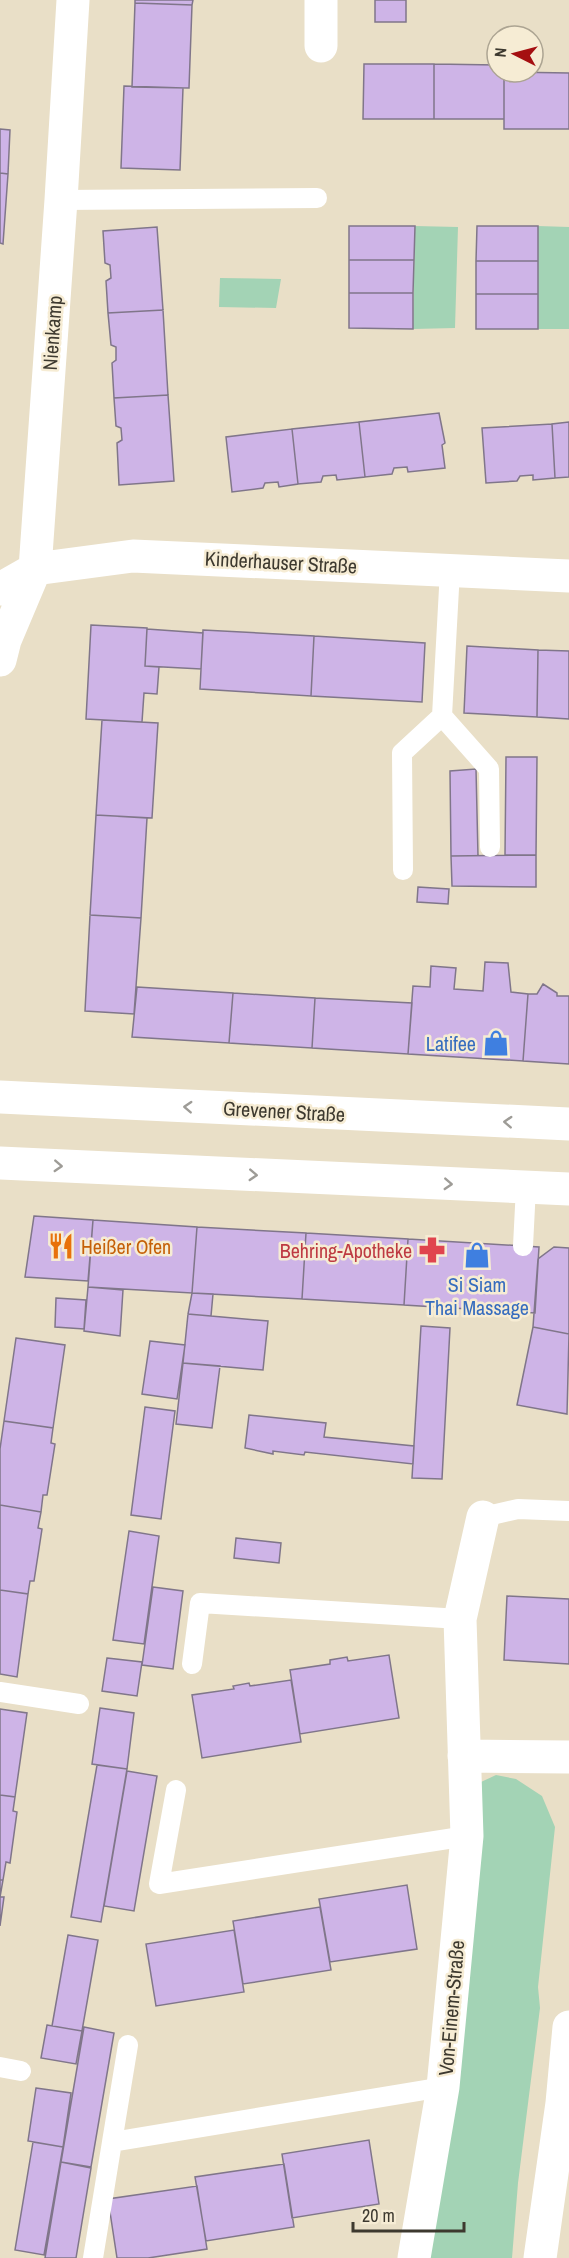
<svg xmlns="http://www.w3.org/2000/svg" width="569" height="2258" viewBox="0 0 569 2258" font-family="'Archivo Narrow',sans-serif">
  <rect width="100%" height="100%" fill="#e9dfc7"/>
  <path fill="#a3d3b5" d="M415,226l43,1 -3,101 -42,1z
    M538,226l31,1v102h-31z
    M220,278l61,1 -5,29 -57,-1z
    M496,1775l20,4 26,17 13,31 -17,160 2,21 -22,175 -6,75h-85l54,-476z"/>
  <path fill="#ceb4e7" stroke="#80768a" stroke-width="1.5" d="M135,0h58l-1,5 -57,-2z
    M375,0h31v22h-31z
    M135,3l57,2 -3,83 -57,-1z
    M364,64h70v55h-71z
    M434,64l63,1v7h7v47h-70z
    M504,72l65,1v56h-65z
    M124,86l59,2 -3,82 -59,-2z
    M0,129l10,1 -2,44 -8,-1z
    M0,173l8,1 -5,70 -3,-1z
    M349,226h66l-1,34h-65z
    M477,226h61v35h-62z
    M157,227l6,83 -55,3 -2,-32 5,-3 -1,-13 -5,-2 -2,-32z
    M349,260h65l-1,33h-64z
    M476,261h62v33h-62z
    M349,293h64v36l-64,-1z
    M476,294h62v35h-62z
    M163,310l5,85 -54,3 -2,-35 4,-3v-13l-5,-2 -3,-32z
    M168,395l6,86 -55,4 -2,-42 5,-3 -1,-12 -5,-2 -2,-28z
    M439,413l6,30 -3,2 3,23 -37,4 -1,-5 -13,1 -2,6 -27,3 -6,-55z
    M359,422l6,55 -28,3 -1,-5 -13,1 -2,6 -23,2 -6,-55z
    M569,422v55l-14,1 -3,-54z
    M552,424l3,54 -22,2v-5l-13,1 -3,5 -31,2 -4,-55z
    M292,429l6,55 -19,3 -1,-5 -13,1 -2,5 -31,4 -6,-55z
    M91,625l56,3 -2,38 14,1 -2,27 -13,-1 -2,29 -56,-3z
    M147,629l56,4 -2,36 -56,-3z
    M203,630l111,6 -3,60 -111,-7z
    M314,636l111,7 -3,59 -111,-6z
    M467,646l71,4 -1,67 -73,-4z
    M538,650l31,1v68l-32,-2z
    M102,720l56,3 -6,95 -56,-3z
    M506,757h31l-1,98h-31z
    M476,769l2,87h-27l-1,-85z
    M96,815l51,3 -6,100 -51,-3z
    M536,855v32l-84,-1 -1,-30z
    M418,887l31,2 -1,15 -31,-2z
    M90,915l51,3 -7,96 -49,-3z
    M485,962l23,1 3,29 17,2 -5,67 -115,-7 5,-68 17,1 1,-21 25,2 -2,21 29,2z
    M543,984l14,9v3h12v68l-46,-3 5,-67h9z
    M137,987l96,6 -4,50 -97,-6z
    M233,993l82,5 -3,50 -83,-5z
    M315,998l97,5 -4,51 -96,-6z
    M34,1216l59,4 -5,61 -63,-4z
    M93,1220l104,7 -5,66 -104,-6z
    M197,1227l109,6 -4,66 -110,-6z
    M306,1233l102,6 -4,66 -102,-6z
    M408,1239l131,8 -4,66 -131,-8z
    M554,1247l15,1v86l-36,-7 5,-68z
    M88,1287l35,3 -3,46 -36,-5z
    M192,1293l21,1 -2,22 -23,-2z
    M56,1298l30,2 -2,29 -29,-2z
    M188,1314l80,7 -5,49 -80,-7z
    M421,1326l29,2 -8,151 -30,-1z
    M533,1327l36,7 -2,80 -50,-9z
    M16,1338l49,7 -12,83 -49,-7z
    M150,1341l35,4 -8,54 -35,-5z
    M183,1363l37,3 -8,62 -36,-4z
    M145,1407l30,4 -14,108 -30,-4z
    M249,1415l77,8 -2,14 90,9 -1,18 -108,-12 -1,3 -31,-4v3l-28,-6z
    M4,1421l49,7 -2,15 4,1 -8,51h-4l-2,17 -41,-7v-56z
    M0,1505l41,7 -3,16 4,1 -8,52h-4l-2,13 -28,-4z
    M129,1531l30,5 -15,108 -31,-4z
    M236,1538l45,5 -2,20 -45,-5z
    M153,1587l30,4 -10,78 -31,-4z
    M0,1590l28,4 -11,83 -17,-3z
    M507,1596l62,3v65l-65,-4z
    M389,1655l10,63 -99,16 -10,-64 40,-6v-4l17,-3 1,4z
    M107,1658l35,4 -5,34 -35,-5z
    M291,1680l10,62 -99,16 -10,-63 42,-6 -1,-3 16,-3 1,3z
    M100,1708l34,5 -7,56 -35,-5z
    M0,1709l27,4 -12,84 -15,-2z
    M97,1765l30,4 -26,153 -30,-5z
    M127,1771l30,5 -23,135 -30,-5z
    M0,1795l15,2 -2,14 4,1 -7,51 -4,-1 -3,18h-3z
    M0,1880h3l-3,17h4l-4,29z
    M407,1885l10,64 -87,13 -11,-63z
    M320,1907l11,63 -88,14 -10,-63z
    M234,1930l10,62 -88,14 -10,-62z
    M68,1935l30,5 -16,91 -30,-5z
    M47,2025l35,6 -6,33 -35,-6z
    M84,2027l30,6 -23,134 -30,-5z
    M36,2088l35,5 -8,54 -35,-6z
    M369,2140l10,64 -87,14 -10,-64z
    M33,2142l30,5 -19,108 -29,-5z
    M61,2162l30,6 -15,90h-31z
    M284,2164l10,63 -88,14 -11,-64z
    M197,2186l10,63 -59,9h-31l-9,-59z"/>
  <g fill="none" stroke-linecap="round" stroke-linejoin="round">
    <path stroke="#fff" stroke-width="20" d="M61,200l256,-2
      M442,716l47,53 1,78
      M403,870l-1,-117 40,-37 8,-146
      M523,1246l3,-59
      M483,1517l35,-8 51,2
      M192,1664l8,-61 260,16
      M0,1692l79,12
      M176,1790l-17,94 308,-48
      M0,2067l21,4
      M112,2142l16,-97
      M93,2258l19,-116 331,-55"/>
    <path stroke="#fff" stroke-width="33" d="M321,46v-46
      M0,589l35,-20 98,-13 436,20
      M0,660l5,-20 30,-71 26,-369 12,-200
      M464,1756l105,1
      M414,2258l29,-171 24,-251 -7,-217 23,-102
      M540,2258l22,-155 7,-76"/>
    <path stroke="#fff" stroke-width="33" d="M0,1097l569,27
      M0,1163l569,26"/>
  </g>
  <defs><path id="oneway-chevron" d="M-2-3.5L2.5 0L-2 3.5" fill="none" stroke-width="1.6" stroke-linecap="round" stroke-linejoin="round" transform="scale(1.5)"/></defs>
  <g stroke="#9e9c97">
    <use href="#oneway-chevron" transform="translate(188 1107) rotate(-177)"/>
    <use href="#oneway-chevron" transform="translate(508 1122) rotate(-177)"/>
    <use href="#oneway-chevron" transform="translate(58 1166) rotate(3)"/>
    <use href="#oneway-chevron" transform="translate(253 1175) rotate(3)"/>
    <use href="#oneway-chevron" transform="translate(448 1184) rotate(3)"/>
  </g>
  <defs>
    <g id="shop-bare" transform="scale(2.07)"><path d="M-5-2.5h2.3a2.7 3.5 0 0 1 5.4 0H5L5.5 6h-11ZM-1.5-2.5h3a1.5 2.3 0 0 0-3 0Z" fill="#3f7fe0" stroke="#f6ecd4" stroke-width="2.5" paint-order="stroke"/></g>
    <g id="restaurant-bare" transform="scale(2.07)"><path d="M-5-6h1v4h1v-4h1v4h1v-4h1v5L-1.5 .5V6h-2V.5L-5-1ZM5-6V6H3V1.5H1.5Q1.5-4 5-6Z" fill="#e8710a" stroke="#f6ecd4" stroke-width="2.5" paint-order="stroke"/></g>
    <g id="pharmacy-bare" transform="scale(2.07)"><path d="M-2-6h4v4h4v4h-4v4h-4v-4h-4v-4h4Z" fill="#e0444e" stroke="#f6ecd4" stroke-width="2.5" paint-order="stroke"/></g>
  </defs>
  <g fill-rule="evenodd">
    <use href="#shop-bare" x="496" y="1043"/>
    <use href="#restaurant-bare" x="61" y="1246"/>
    <use href="#pharmacy-bare" x="432" y="1250"/>
    <use href="#shop-bare" x="477" y="1255"/>
  </g>
  <g text-anchor="middle" dominant-baseline="central" stroke-width="5" stroke-linejoin="round" paint-order="stroke">
    <g font-size="20" fill="#3d392f" stroke="#f6ecd4">
      <text transform="translate(52 333) rotate(-86)">Nienkamp</text>
      <text transform="translate(281 562) rotate(3)">Kinderhauser Straße</text>
      <text transform="translate(284 1111) rotate(3)">Grevener Straße</text>
      <text transform="translate(451 2008) rotate(-85)">Von-Einem-Straße</text>
    </g>
    <g font-size="20" fill="#366cbe" stroke="#f6ecd4" text-anchor="end">
      <text x="476" y="1043">Latifee</text>
      <text x="477" y="1284" text-anchor="middle">Si Siam<tspan x="477" dy="23">Thai Massage</tspan></text>
    </g>
    <g font-size="20" fill="#c56008" stroke="#f6ecd4" text-anchor="start">
      <text x="81" y="1246">Heißer Ofen</text>
    </g>
    <g font-size="20" fill="#be3a42" stroke="#f6ecd4" text-anchor="end">
      <text x="412" y="1250">Behring-Apotheke</text>
    </g>
  </g>
  <g transform="translate(515 54) rotate(276)"><circle r="28" fill="#f6ecd4" stroke="#aca492" stroke-width="1.5"/>
  <path d="M0-4.5L10 22L0 15L-10 22Z" fill="#a50f11"/>
  <text y="-9" font-size="16" font-weight="bold" text-anchor="middle" fill="#3d392f">N</text>
  </g>
  <path d="M353 2222v9h111v-9" fill="none" stroke="#3d392f" stroke-width="3"/>
  <text x="362" y="2222" font-size="18" fill="#3d392f" stroke="#f6ecd4" stroke-width="4.5" paint-order="stroke">20 m</text>
</svg>
